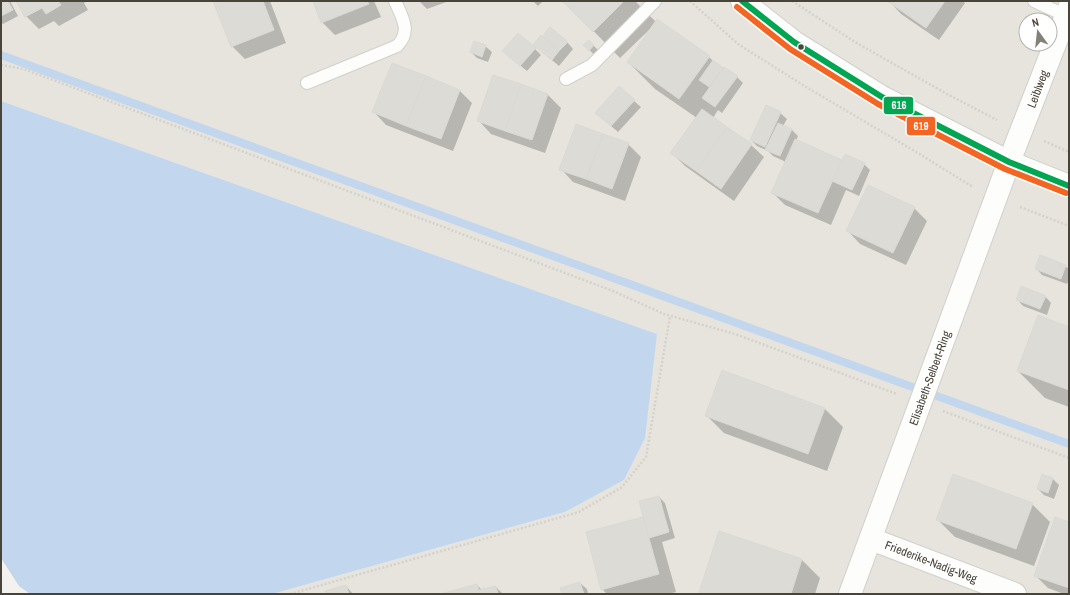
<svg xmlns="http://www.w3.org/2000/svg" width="1070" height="595" viewBox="0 0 1070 595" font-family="'Archivo Narrow',sans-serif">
  <rect width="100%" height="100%" fill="#f3f2ee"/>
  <path fill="#e6e4dc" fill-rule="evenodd" d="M1,1h1068v593h-797l293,-82 59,-32 33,-146 -656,-233zM1026,20h24v24h-24z"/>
  <path fill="#c2d7ed" d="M1,101l656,233 -12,104 -21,42 -59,32 -293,82h-242l-11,-8 -18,-28z"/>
  <path fill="#0003" d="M1,1h9l8,15 -15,8 -2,-1z
    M17,1h71l-4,2 4,7 -29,16 -5,-5 -15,8 -13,-13z
    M214,1h56l16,42 -41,16 -13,-13z
    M314,1h60l7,16 -46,18 -13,-13z
    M419,1h30l-22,8z
    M533,1h10l-5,5z
    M564,1h71l21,21 53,35 5,5 23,15 6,6 -21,30 -4,-3 -5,8 38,27 13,12 -30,44 -49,-35 -13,-13 25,-35 -42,-29 -27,-27 22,-31 -1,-1 -29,28z
    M889,1h73l3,2 -26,37 -38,-26z
    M589,41l11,11 -4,5 -11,-12z
    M567,42l6,7 -14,17 -18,-15z
    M485,46l7,6 -4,10 -11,-4 -6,-6z
    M535,49l6,6 -14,16 -17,-14z
    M494,76l54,19 13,13 -16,45 -54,-19 -12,-13z
    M460,91l12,12 -19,48 -67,-26 -12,-13z
    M634,101l7,6 -23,25 -15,-13z
    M780,113l7,6 -4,7 9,4 6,6 -2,5 46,21 22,2 6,6 -11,26 -13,-6 -15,35 -46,-20 -13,-13 14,-30 -13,-6 -5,-5 -11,-5 -6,-6z
    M628,144l13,13 -16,44 -52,-19 -12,-13z
    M914,208l13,13 -21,44 -46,-21 -12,-13z
    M1065,266l4,3v10l-2,5 -25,-9 -6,-7z
    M1045,296l6,7 -4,12 -24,-9 -6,-7z
    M1069,328v79l-24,-9 -27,-27z
    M722,371l103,38 18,18 -16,44 -103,-38 -18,-18z
    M1053,479l6,6 -5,14 -10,-4 -6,-6z
    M659,497l6,6 10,35 -13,4 14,50 -8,2h-61l-5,-5 -15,-56 57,-16z
    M1032,504l18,18 -16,44 -79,-29 -18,-18z
    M1069,523v71h-5l-16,-6 -13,-13z
    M719,533l83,27 18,18 -5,16h-112l-3,-2z
    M580,583l7,6 1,5h-25z
    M477,585l5,5 14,-3 7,7h-60z
    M346,586l7,8h-26z"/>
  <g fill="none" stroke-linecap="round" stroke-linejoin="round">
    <path stroke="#c2d7ed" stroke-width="8" d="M1,55l1068,389"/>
  </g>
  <path fill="#dddbd6" stroke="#dbd9d4" d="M1,1h7l5,9 -12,6z
    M16,1h42l3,4 -15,9 -4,-6 -17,9z
    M213,1h50l11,29 -43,17z
    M313,1h54l2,3 -48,19z
    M562,1h62l-31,31z
    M887,1h58l-19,27z
    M657,19l53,37 -31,43 -52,-37z
    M550,27l18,15 -9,9 -17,-14z
    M518,33l18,15 -16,18 -18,-15z
    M541,35l18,16 -7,9 -19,-15z
    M589,40l5,5 -5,6 -6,-6z
    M474,41l12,4 -4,12 -12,-5z
    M713,60l10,8 -14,19 -10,-7z
    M392,63l34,13 -20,50 -34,-14z
    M724,67l14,9 -23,31 -13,-9z
    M493,75l28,9 -16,47 -28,-10z
    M426,76l34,14 -19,49 -35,-13z
    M521,84l27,10 -16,46 -27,-9z
    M619,86l16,14 -24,26 -16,-13z
    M766,105l15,7 -16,35 -15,-7z
    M702,109l25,18 -31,44 -26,-18z
    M778,123l14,6 -12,27 -15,-6z
    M576,124l27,10 -17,45 -27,-9z
    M727,127l25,17 -31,45 -25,-18z
    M603,134l26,9 -17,46 -26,-10z
    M795,139l47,21 -24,53 -47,-20z
    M845,154l20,9 -13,27 -20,-9z
    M868,185l47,22 -22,46 -47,-22z
    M1040,255l26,10 -5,14 -26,-10z
    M1021,286l25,10 -6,13 -24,-9z
    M1038,315l31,12v63l-52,-19z
    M722,370l103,38 -17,46 -103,-38z
    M953,474l80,29 -17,46 -80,-29z
    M1042,474l11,4 -5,15 -11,-4z
    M659,496l10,36 -20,6 -10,-37z
    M643,517l16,57 -58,16 -15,-58z
    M1055,517l14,5v66l-35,-12z
    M719,531l83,28 -11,35h-85l-7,-2z
    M580,582l4,12h-22l-2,-6z
    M477,584l3,10h-40z
    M346,585l3,9h-23l-1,-3z
    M496,586l2,8h-18l-1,-4z"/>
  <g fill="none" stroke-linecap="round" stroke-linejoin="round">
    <g stroke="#d1d0cc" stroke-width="14">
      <path id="service" d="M1034,1l35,16
        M566,79l26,-14 63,-64
        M307,83l90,-37c15,-15 5,-29 -2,-45"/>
    </g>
    <g stroke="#d1d0cc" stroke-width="24">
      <path id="minor" d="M742,1l52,41 88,55 127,65 60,24
        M871,539l144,55
        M850,594l159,-432 60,-154"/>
    </g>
    <path stroke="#d3d2cc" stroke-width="2.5" stroke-dasharray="2 2" stroke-linecap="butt" d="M690,1l48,43 68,43 107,63 60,37
      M792,1l63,41 92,52 50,26
      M1,65l23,4 589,222 51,23 71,20 162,60
      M1044,141l25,11
      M1020,207l49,19
      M943,411l126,47
      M290,594l289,-82 43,-25 24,-30 24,-141"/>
    <use href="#service" stroke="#fdfdfc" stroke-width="12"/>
    <use href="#minor" stroke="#fdfdfc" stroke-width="22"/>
    <g stroke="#fff" stroke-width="9">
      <path id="bus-1" d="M742,1l52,41 88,55 127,65 60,24"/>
    </g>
    <g stroke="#fff" stroke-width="9">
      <path id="bus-2" d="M737,7l53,42 88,55 127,65 61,24"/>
    </g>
    <use href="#bus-1" stroke="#00a651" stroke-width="6"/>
    <use href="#bus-2" stroke="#f26522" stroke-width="6"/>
  </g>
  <circle fill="#49443a" stroke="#fff" stroke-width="1.5" cx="801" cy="47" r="3.5"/>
  <g text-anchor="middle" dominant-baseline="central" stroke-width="3.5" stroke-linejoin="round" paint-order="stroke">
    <g font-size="12" fill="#49443a" stroke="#fff">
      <text transform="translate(1038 89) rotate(-69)">Leiblweg</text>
      <text transform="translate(930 378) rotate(-70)">Elisabeth-Selbert-Ring</text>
      <text transform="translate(931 562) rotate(21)">Friederike-Nadig-Weg</text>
    </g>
  </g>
  <g stroke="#fff" stroke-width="1.5">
    <rect x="883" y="96" width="31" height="19" rx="4" fill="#00a651"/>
    <rect x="906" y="116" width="30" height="20" rx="4" fill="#f26522"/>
  </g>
  <g font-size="11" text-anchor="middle" font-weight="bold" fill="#fff">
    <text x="899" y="109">616</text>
    <text x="921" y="130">619</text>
  </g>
  <rect width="1070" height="595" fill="none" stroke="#49443a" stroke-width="4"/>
  <g transform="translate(1038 32) rotate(345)"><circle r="19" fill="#ffffff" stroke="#b6b4b0"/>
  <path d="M0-3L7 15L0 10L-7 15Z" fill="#848179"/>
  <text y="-6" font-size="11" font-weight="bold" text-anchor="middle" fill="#49443a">N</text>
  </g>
</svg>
